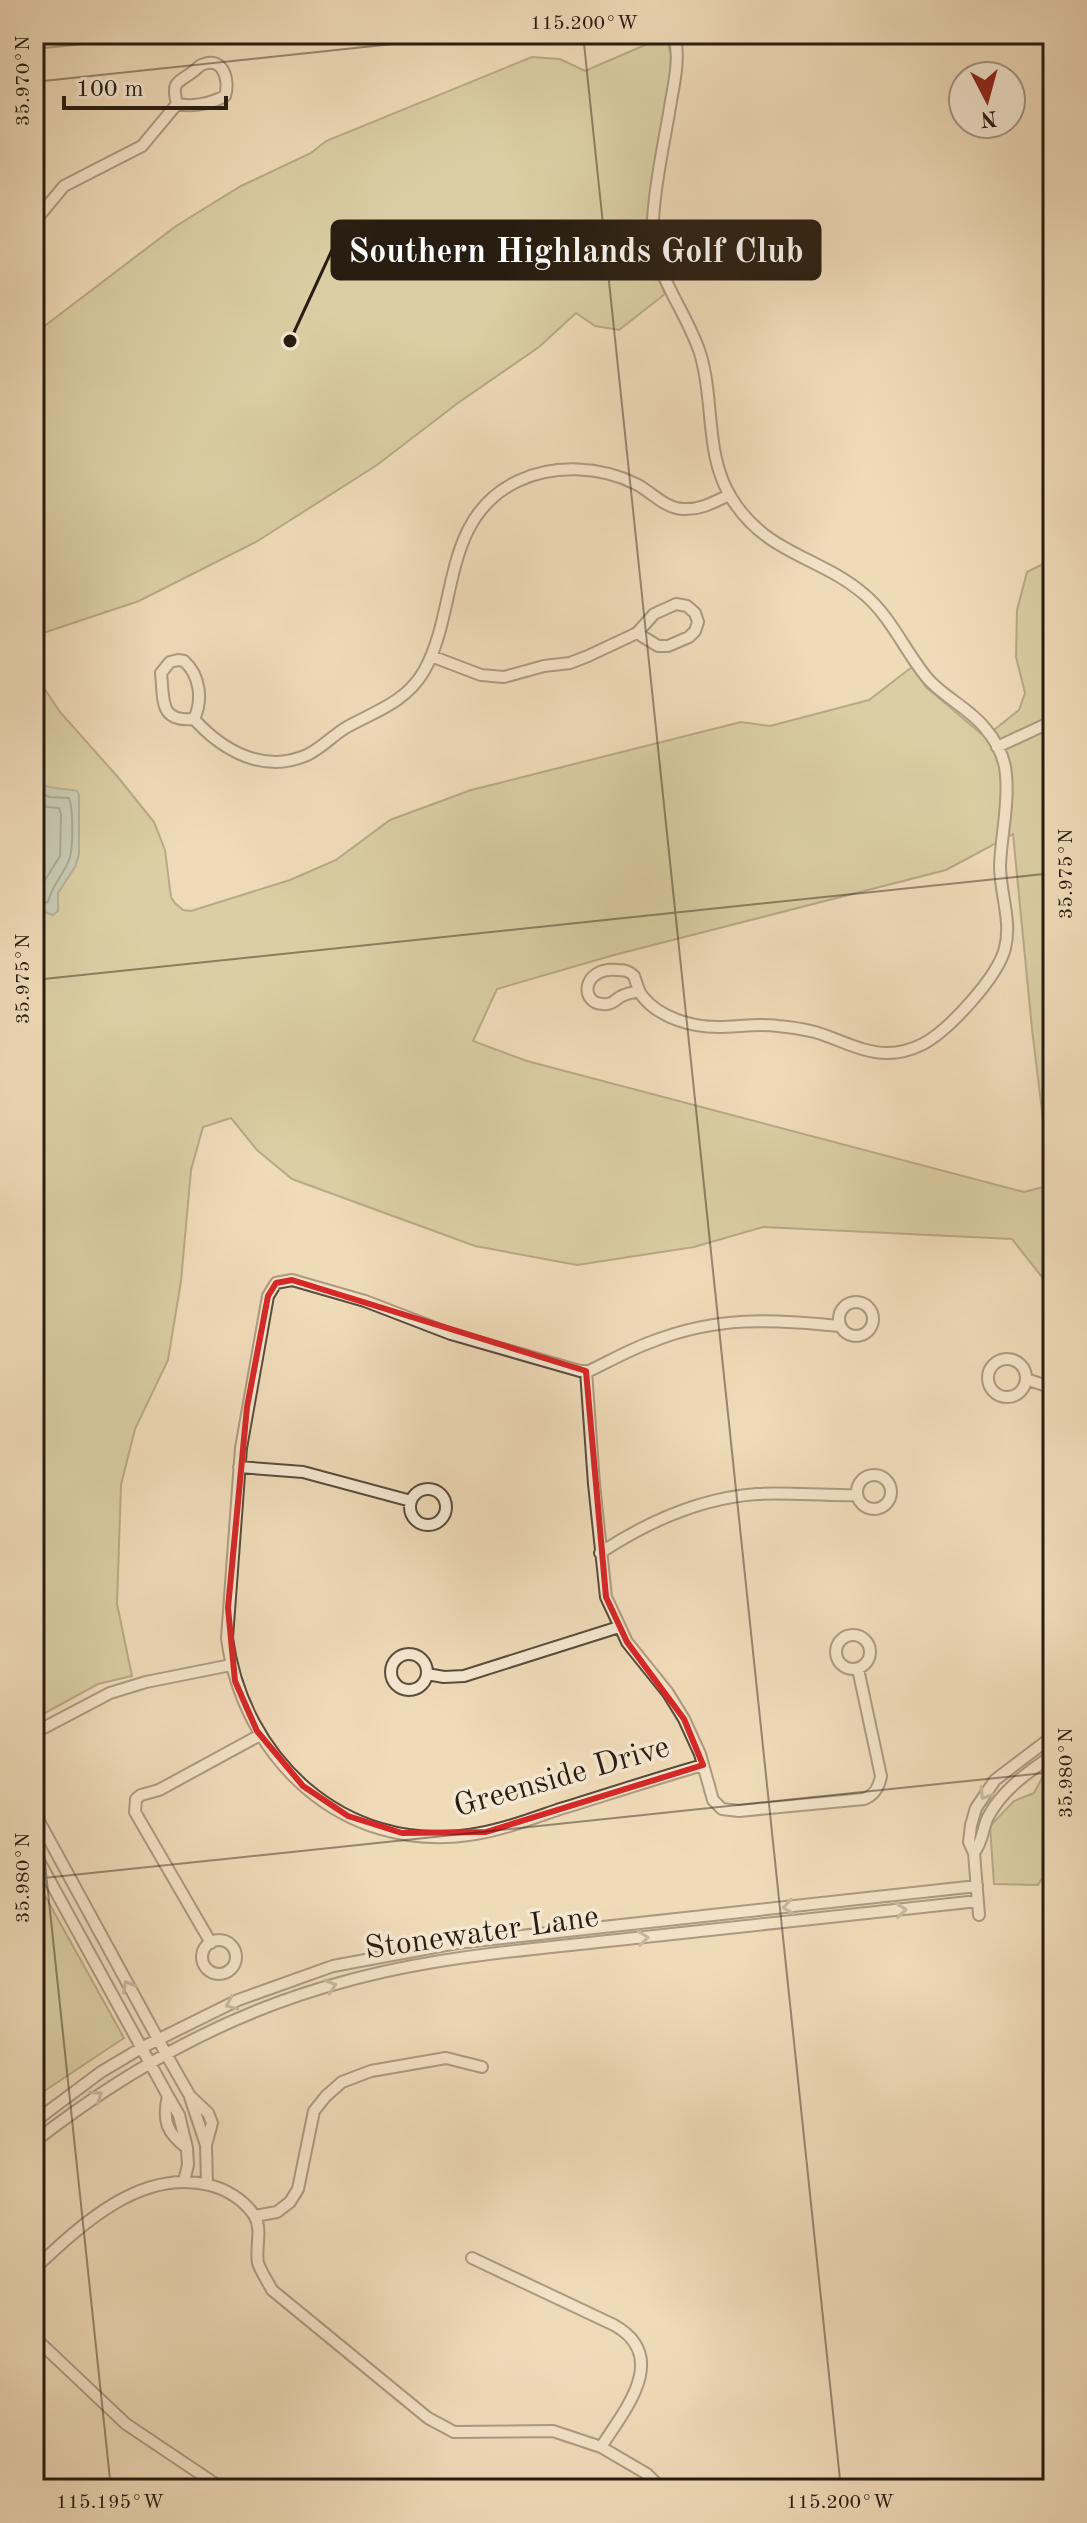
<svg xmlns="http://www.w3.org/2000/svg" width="1087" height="2523" viewBox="0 0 1087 2523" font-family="'Old Standard TT',serif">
  <rect width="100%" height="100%" fill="#f0dbb9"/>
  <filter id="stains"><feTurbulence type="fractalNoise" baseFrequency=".0025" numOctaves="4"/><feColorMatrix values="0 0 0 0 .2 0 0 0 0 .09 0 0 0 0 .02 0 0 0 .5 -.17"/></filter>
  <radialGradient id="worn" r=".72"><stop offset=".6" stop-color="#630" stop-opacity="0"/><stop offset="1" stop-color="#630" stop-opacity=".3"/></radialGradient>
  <path fill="#c1be8a" stroke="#746e4e" stroke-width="2" fill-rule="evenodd" d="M666,36l6,23 -25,179 4,23 14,33 -46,36 -24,-4 -19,-13 -37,34 -81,56 -81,62 -121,77 -117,59 -105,35v-302l142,-108 65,-40 70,-33 15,-12 206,-84 28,2 25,12z
    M1047,562l6,4v721l-4,-1 -37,-47 -249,-12 -69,20 -117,18 -102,-19 -183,-67 -35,-29 -26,-32 -28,9 -12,43 -10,111 -13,79 -33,69 -14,56 -4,119 15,72 -34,8 -64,35v-1046l26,39 57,64 37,46 11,28 6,47 4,6 8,7 8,1 99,-31 46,-20 54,-40 81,-30 270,-68 29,4 99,-26 43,-33 14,20 59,50 34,-27 6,-17 -9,-36 1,-47 10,-38zM1013,834l19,195 19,156 -27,7 -497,-131 -54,-20 24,-52 117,-34 332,-85z
    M1053,1764v96l-15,25 -44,-1 -4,-58 24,-25 20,-8 13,-24z
    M34,1876l90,162 -90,60z"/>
  <path fill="#9abbb0" stroke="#6c7c70" stroke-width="2" d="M34,775c11,18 26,11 43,16l2,4v59l-4,13 -17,26v18l-5,4 -14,-5 -4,-6z"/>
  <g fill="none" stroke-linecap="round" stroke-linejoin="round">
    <path stroke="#606c60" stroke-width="2" d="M34,789l15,8 20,1c4,11 5,53 -1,64 -6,15 -16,23 -20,40l-4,1 -10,-3
      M34,801l13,6 12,1 2,6 -1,42 -20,32 -6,2"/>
    <g stroke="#594c3b" stroke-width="14">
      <path id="minor" d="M34,43l88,-9
        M34,222l30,-36 78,-40 35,-42c-1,-6 -4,-13 -1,-19 3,-5 10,-8 15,-12 4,-2 7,-6 10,-8 22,-10 29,15 24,31 -15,8 -31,11 -48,8
        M431,656l50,19 23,2 40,-11 26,-3 18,-7 49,-23 17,-19 22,-10 11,2 8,7 3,9 -3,9 -6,6 -21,9h-10l-21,-13
        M178,660l6,1c16,14 19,39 10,58 -35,3 -30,-18 -33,-46l9,-11z
        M194,719c29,32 70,55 113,36 15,-7 26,-20 40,-28 29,-16 59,-25 77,-56 35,-62 16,-153 94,-190 36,-17 82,-15 118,3 16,8 28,24 47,25 18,1 31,-7 46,-14
        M997,747l56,-26
        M639,991c-6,2 -13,2 -19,6 -6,4 -9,8 -17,7 -23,0 -22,-37 14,-34 8,0 12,1 17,6 3,8 4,15 9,21 17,21 49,30 75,30 20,0 40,-4 60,-1 12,1 25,3 37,6 24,7 47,21 72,21 13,0 26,-4 36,-9 26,-14 75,-67 82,-96 7,-27 -5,-55 -5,-82 1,-30 9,-61 6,-91 -1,-17 -10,-34 -21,-47 -16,-20 -40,-30 -57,-49 -22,-26 -37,-62 -63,-84 -45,-39 -98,-40 -133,-96 -28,-44 -17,-98 -32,-146 -15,-46 -51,-83 -47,-133 2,-40 12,-80 18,-119 4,-22 9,-45 3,-67
        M839 1319a17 17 0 1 1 34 0a17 17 0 1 1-34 0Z
        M988 1378a19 19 0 1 1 38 0a19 19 0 1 1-38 0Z
        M586,1371l8,113 12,113 21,45 41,51 16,26 16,35 13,46 9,9 17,2 125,-12c11,-4 15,-12 17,-23l-23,-107
        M1026,1379l27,9
        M239,1467l64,5 108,29
        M857 1492a17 17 0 1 1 34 0a17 17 0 1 1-34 0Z
        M410 1507a18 18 0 1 1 36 0a18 18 0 1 1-36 0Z
        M600,1553c47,-31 100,-55 157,-59 33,-2 66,2 100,1
        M836 1652a17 17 0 1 1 34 0a17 17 0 1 1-34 0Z
        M391 1672a18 18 0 1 1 36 0a18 18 0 1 1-36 0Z
        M427,1674l17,3 20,-1 155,-49
        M34,1733l76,-40 36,-11 85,-17
        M703,1765c-49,14 -97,30 -146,45 -29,10 -58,21 -88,25 -126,18 -226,-76 -242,-197l14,-190 27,-152 8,-13 16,-3 73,21 86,33 129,37h9c21,-10 40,-21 62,-29 65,-26 121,-23 189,-16
        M34,1812l136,249 20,35 18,17 4,10 -6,22 1,39
        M34,1852l134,244c-6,25 -1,37 19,52l1,17 -4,16
        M974,1853c9,-12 8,-23 14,-36 14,-27 40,-45 65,-62
        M979,1915l-5,-62 -5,-11 2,-17 5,-17 19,-28 58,-44
        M202 1957a17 17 0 1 1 34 0a17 17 0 1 1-34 0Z
        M211,1943l-76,-131 1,-13 5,-4 18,-5 101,-55
        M168,2096l11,19 8,33
        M190,2097l16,48
        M34,2122l67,-50 42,-25 95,-47 95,-34 124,-23 520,-57
        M34,2142c91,-71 196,-130 309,-160 89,-25 182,-32 274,-42 120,-13 241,-26 361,-39
        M255,2216l22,-4 13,-10 8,-13 16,-78 12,-15 16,-14 29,-11 75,-13 36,9
        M472,2258l142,67c57,32 10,86 -13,122
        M34,2269c46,-43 106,-101 175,-84 17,4 35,15 45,30 9,15 1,32 4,48 3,9 10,19 14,27l156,128 26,14 99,-1 48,16 46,27 15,15
        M34,2337l92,87 97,65"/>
    </g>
    <use href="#minor" stroke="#f5e8d2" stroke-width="10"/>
  </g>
  <defs><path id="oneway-chevron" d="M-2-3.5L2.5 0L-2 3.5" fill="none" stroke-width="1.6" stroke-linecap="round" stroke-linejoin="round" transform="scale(2)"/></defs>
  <g stroke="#988d7b">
    <use href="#oneway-chevron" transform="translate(985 1794) rotate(123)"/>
    <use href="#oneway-chevron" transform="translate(788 1907) rotate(173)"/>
    <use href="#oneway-chevron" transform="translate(901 1910) rotate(-6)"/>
    <use href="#oneway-chevron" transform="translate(643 1938) rotate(-6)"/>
    <use href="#oneway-chevron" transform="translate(128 1986) rotate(-118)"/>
    <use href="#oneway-chevron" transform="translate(331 1986) rotate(-18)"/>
    <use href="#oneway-chevron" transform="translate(231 2004) rotate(156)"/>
    <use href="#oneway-chevron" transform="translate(97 2096) rotate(-34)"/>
  </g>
  <path d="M0 0H1087V2523H0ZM292,1280l294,91 20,226 21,45 57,77 19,46 -217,67 -84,1 -54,-17 -45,-30 -46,-55 -22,-50 -7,-73 19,-201 21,-111 8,-13z" fill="#f0dbb9" fill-opacity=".55" fill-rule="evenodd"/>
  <path fill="none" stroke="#d62828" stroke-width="6" stroke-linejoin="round" d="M292,1280l294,91 20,226 21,45 57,77 19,46 -217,67 -84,1 -54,-17 -45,-30 -46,-55 -22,-50 -7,-73 19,-201 21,-111 8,-13z"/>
  <path fill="none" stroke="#271d11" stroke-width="2" stroke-opacity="0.45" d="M583,34l258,2455M34,82l453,-48M34,980l1019,-107M34,1759l77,730M34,1879l1019,-107"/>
  <g text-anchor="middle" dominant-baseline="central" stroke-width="7" stroke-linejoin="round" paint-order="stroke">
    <g font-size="32" fill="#271d11" stroke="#f5e8d2">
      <text transform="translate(562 1778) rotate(-16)">Greenside Drive</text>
      <text transform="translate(482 1934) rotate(-8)">Stonewater Lane</text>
    </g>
  </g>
  <path fill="none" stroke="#271d11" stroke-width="3" d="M290 341L332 250"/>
  <circle fill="#271d11" stroke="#f5e8d2" stroke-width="3" cx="290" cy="341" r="8"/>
  <rect fill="#271d11" stroke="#271d11" stroke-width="3" x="332" y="221" width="488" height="58" rx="8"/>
  <g font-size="34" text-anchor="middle" font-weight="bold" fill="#fff">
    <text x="576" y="262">Southern Highlands Golf Club</text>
  </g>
  <rect width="1087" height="2523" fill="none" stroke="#f0dbb9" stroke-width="88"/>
  <g transform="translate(987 100) rotate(174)"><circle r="38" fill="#f5e8d2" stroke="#a39785" stroke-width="2"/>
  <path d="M0-6L14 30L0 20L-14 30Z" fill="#8f2418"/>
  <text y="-12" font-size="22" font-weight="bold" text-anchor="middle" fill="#271d11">N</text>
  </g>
  <path d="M64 96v12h162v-12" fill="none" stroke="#271d11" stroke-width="4"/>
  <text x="76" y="96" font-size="24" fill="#271d11" stroke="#f5e8d2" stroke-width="6" paint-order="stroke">100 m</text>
  <rect x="44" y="44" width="999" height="2435" fill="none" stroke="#271d11" stroke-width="3"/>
  <g font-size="20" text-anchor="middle" fill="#271d11">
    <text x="584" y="29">115.200°W</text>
    <text transform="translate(22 81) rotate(-90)" y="7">35.970°N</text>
    <text transform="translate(1065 874) rotate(-90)" y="7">35.975°N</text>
    <text transform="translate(22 979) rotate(-90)" y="7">35.975°N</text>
    <text transform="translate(1065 1773) rotate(-90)" y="7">35.980°N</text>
    <text transform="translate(22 1878) rotate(-90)" y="7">35.980°N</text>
    <text x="110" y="2508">115.195°W</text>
    <text x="840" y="2508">115.200°W</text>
  </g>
  <rect width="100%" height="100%" filter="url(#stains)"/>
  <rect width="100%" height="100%" fill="url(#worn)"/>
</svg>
